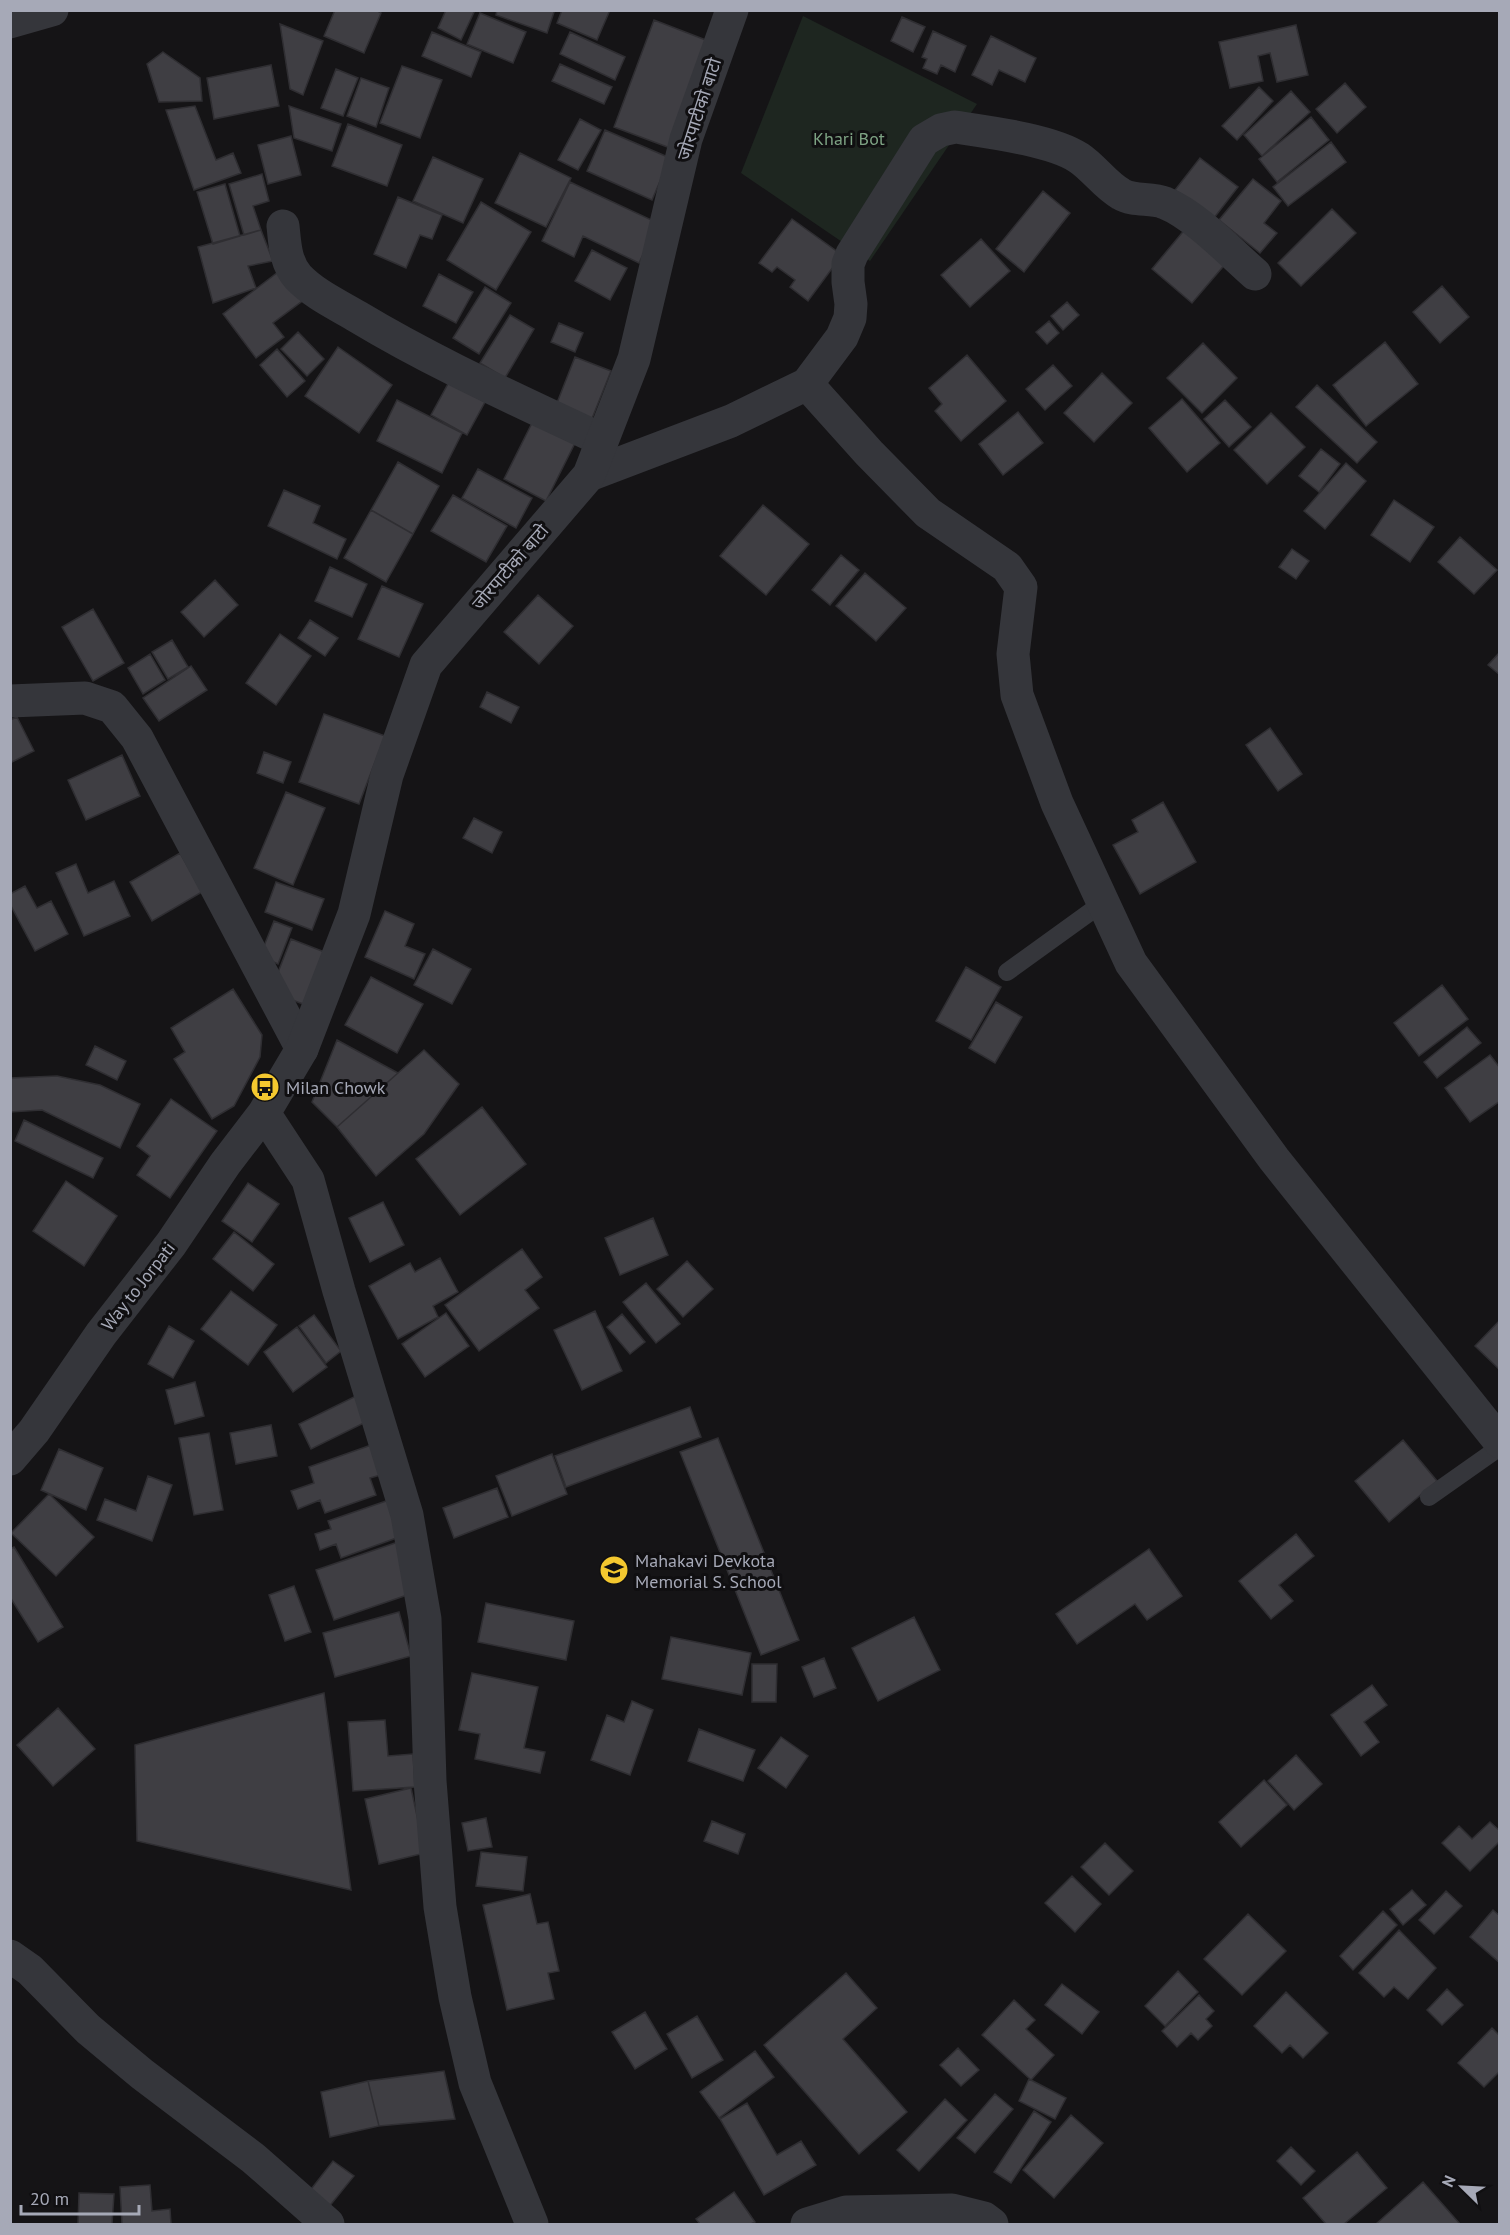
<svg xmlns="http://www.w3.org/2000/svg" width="1510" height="2235" viewBox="0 0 1510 2235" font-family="'PT Sans','Noto Sans Devanagari',sans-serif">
  <rect width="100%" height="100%" fill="#151416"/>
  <path fill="#1e2620" d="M803,16l174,88 -107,157 -129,-88z"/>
  <path fill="#3f3e43" stroke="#2f2e32" stroke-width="1.5" d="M335,10h41l5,3 -17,40 -40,-17z
    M446,10h29l-14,30 -23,-12z
    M497,10h54l3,2 -7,21 -51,-18z
    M562,10h48l-13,30 -40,-17z
    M480,13l46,19 -13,31 -46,-19z
    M902,17l23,10 -12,25 -22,-11z
    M654,20l57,22 -41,106 -56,-21z
    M280,24l43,17 -20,54 -13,-6z
    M1296,25l12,50 -31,7 -7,-29 -12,3 5,25 -33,7 -11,-46z
    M933,31l33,15 -11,26 -14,-7 -4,9 -14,-6 4,-9 -5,-2z
    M432,32l49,20 -10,25 -49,-21z
    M570,32l55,25 -10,23 -55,-26z
    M991,36l45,22 -11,24 -26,-12 -7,15 -20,-10z
    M163,52l37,26 2,23 -43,1 -12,-38z
    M560,64l52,23 -8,17 -52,-23z
    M271,65l8,41 -65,13 -7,-41z
    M402,66l40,14 -22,58 -40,-15z
    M336,69l22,9 -15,38 -22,-8z
    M361,78l28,10 -13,39 -29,-11z
    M1345,83l21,24 -29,26 -21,-24z
    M1259,87l14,14 -36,39 -15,-14z
    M1291,91l19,21 -48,44 -18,-21z
    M195,106l21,54 17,-7 8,20 -47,17 -28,-80z
    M289,106l52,18 -9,27 -38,-13z
    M1311,117l18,23 -52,42 -18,-23z
    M580,119l21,11 -23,40 -20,-10z
    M348,124l54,21 -15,41 -55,-20z
    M605,130l65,28 -18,42 -65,-29z
    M291,136l10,39 -33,9 -10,-39z
    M1331,142l15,20 -58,44 -15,-19z
    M520,153l51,25 -25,49 -51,-24z
    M433,157l50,22 -20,44 -50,-22z
    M1200,158l38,29 -24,31 -39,-28z
    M262,174l7,27 -16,5 8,24 -17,5 -15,-51z
    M1253,179l28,22 -17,22 13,10 -17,20 -41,-33z
    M570,182l88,41 -19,40 -56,-27 -9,21 -32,-16z
    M225,184l15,52 -27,8 -16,-52z
    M1043,191l27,22 -46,59 -28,-23z
    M398,197l44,18 -10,24 -12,-4 -14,33 -32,-14z
    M481,202l50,30 -35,58 -49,-30z
    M1332,209l24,24 -55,53 -23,-23z
    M792,219l50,36 -34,46 -18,-14 5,-7 -18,-13 -5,5 -13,-9z
    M1186,228l41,34 -35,41 -40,-34z
    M261,230l12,31 -25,5 8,22 -43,15 -15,-56z
    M981,239l29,32 -40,36 -29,-32z
    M592,250l35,18 -17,32 -35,-19z
    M282,269l23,30 -32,24 11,14 -28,21 -33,-44z
    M439,274l34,18 -17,31 -33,-17z
    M1442,286l27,31 -29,26 -27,-31z
    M485,287l26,16 -32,51 -26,-16z
    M1067,302l12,13 -16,15 -12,-14z
    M510,315l24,14 -29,49 -25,-15z
    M1049,321l10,12 -12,11 -11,-12z
    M559,323l24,10 -8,19 -24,-10z
    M298,332l26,27 -17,17 -26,-27z
    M1385,342l33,42 -52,42 -33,-41z
    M1203,343l34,35 -35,35 -35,-35z
    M338,347l54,38 -33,48 -54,-37z
    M277,349l28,32 -18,16 -27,-32z
    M967,355l39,46 -45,40 -26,-30 7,-7 -13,-16z
    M575,357l36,14 -22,55 -36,-13z
    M1053,365l19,21 -27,24 -19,-21z
    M1102,373l30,30 -38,39 -30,-29z
    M449,382l36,20 -18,33 -36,-20z
    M1317,385l60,57 -20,21 -61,-56z
    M1182,399l38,44 -33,29 -38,-44z
    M397,400l65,33 -20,40 -65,-32z
    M1225,400l26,27 -22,20 -25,-28z
    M1018,412l25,31 -40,32 -24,-31z
    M1271,413l34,34 -38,37 -33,-34z
    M533,421l42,22 -29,58 -42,-22z
    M1321,449l19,15 -21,28 -20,-16z
    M398,462l41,24 -26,48 -42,-24z
    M1346,463l20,18 -41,48 -21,-18z
    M478,469l54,29 -16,30 -54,-30z
    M284,490l36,16 -7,17 33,16 -9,20 -69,-33z
    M453,495l54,31 -21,36 -55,-31z
    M1394,500l40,27 -24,35 -39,-27z
    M763,505l46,39 -43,51 -46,-39z
    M371,510l42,24 -27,48 -42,-24z
    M1460,537l37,33 -23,24 -36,-32z
    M1292,549l17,12 -13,18 -17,-12z
    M841,555l18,15 -29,35 -18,-15z
    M330,567l37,17 -15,33 -37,-16z
    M865,573l41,35 -30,33 -40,-35z
    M215,580l23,25 -34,32 -23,-25z
    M382,586l41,18 -24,53 -41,-18z
    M538,595l35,31 -34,38 -35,-32z
    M93,609l31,54 -31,18 -31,-54z
    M310,620l28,18 -13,18 -27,-18z
    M280,634l31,22 -35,49 -30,-22z
    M172,640l16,27 -20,12 -16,-27z
    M1500,652v23l-12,-10z
    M150,654l15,26 -22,14 -15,-26z
    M191,666l16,24 -48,31 -16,-23z
    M487,692l32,15 -8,16 -31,-16z
    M324,714l61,22 -26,68 -60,-22z
    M17,717l17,34 -24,12v-43z
    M1270,728l32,46 -24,17 -32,-46z
    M264,752l27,10 -8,21 -26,-10z
    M122,755l18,41 -54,24 -18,-40z
    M286,792l39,16 -32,77 -39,-17z
    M1163,802l33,60 -56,32 -27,-49 25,-13 -6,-12z
    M474,818l28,14 -10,21 -29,-15z
    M180,853l22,39 -50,29 -22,-39z
    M76,864l12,29 26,-12 16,35 -46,20 -28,-63z
    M276,882l48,17 -12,31 -47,-18z
    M25,886l12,22 14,-7 17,33 -33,17 -25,-47v-10z
    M385,911l29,13 -9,22 20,8 -11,25 -49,-22z
    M274,921l18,7 -14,36 -18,-8z
    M291,939l36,14 -21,52 -28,-10 -3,-15z
    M433,949l38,20 -19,35 -38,-19z
    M966,967l35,20 -30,53 -35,-19z
    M371,977l52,27 -26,49 -52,-28z
    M1442,985l26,34 -49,37 -25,-33z
    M233,989l29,46 -2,22 -26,49 -22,13 -38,-60 11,-7 -14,-24z
    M996,1002l26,15 -27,46 -26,-15z
    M1467,1027l14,16 -44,35 -13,-16z
    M337,1040l61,33 -61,54 -25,-25z
    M95,1046l31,15 -9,19 -31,-15z
    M424,1050l35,34 -35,50 -48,42 -39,-49z
    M1490,1055l10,13v33l-30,21 -25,-34z
    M57,1076l43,9 40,19 -20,44 -78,-38 -32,2v-34z
    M171,1099l46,32 -47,67 -33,-23 13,-19 -13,-10z
    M482,1107l44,57 -66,51 -44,-56z
    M24,1120l79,38 -10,20 -78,-37z
    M66,1181l51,35 -33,50 -51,-35z
    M248,1183l31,21 -27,38 -30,-21z
    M383,1202l21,43 -34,17 -21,-44z
    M653,1218l15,37 -48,20 -15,-37z
    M234,1232l40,32 -21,27 -40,-32z
    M522,1249l20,28 -17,13 14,18 -60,43 -34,-46z
    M440,1258l18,34 -25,14 5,11 -40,22 -29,-53 41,-23 5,9z
    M687,1261l26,28 -30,28 -26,-28z
    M646,1283l34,41 -24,19 -33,-41z
    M231,1291l46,34 -29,40 -47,-36z
    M595,1311l27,60 -40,19 -28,-60z
    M446,1313l23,33 -44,31 -23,-33z
    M622,1314l23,28 -15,12 -23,-27z
    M314,1315l27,36 -15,12 -27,-37z
    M1500,1320v50l-25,-24z
    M169,1326l25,15 -21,37 -25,-14z
    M297,1327l30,40 -34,25 -29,-40z
    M195,1382l9,34 -29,8 -9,-34z
    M358,1395l12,25 -59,29 -12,-25z
    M690,1407l11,30 -135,50 -11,-31z
    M271,1425l6,31 -41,8 -6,-31z
    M209,1433l14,77 -29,5 -15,-77z
    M718,1438l81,202 -38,15 -81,-203z
    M1403,1440l34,41 -48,41 -34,-41z
    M374,1444l10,30 -14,4 6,17 -51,18 -5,-13 -22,9 -7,-18 23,-8 -5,-16z
    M59,1449l44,19 -17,42 -45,-20z
    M552,1454l15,40 -55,22 -16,-40z
    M148,1476l24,9 -20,56 -55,-21 8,-21 31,12z
    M497,1488l11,29 -54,21 -11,-30z
    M49,1494l45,43 -38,39 -45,-43z
    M389,1500l13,36 -61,22 -5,-14 -16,6 -5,-16 16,-5 -3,-8z
    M1296,1534l18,22 -35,29 14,16 -22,18 -32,-38z
    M398,1542l18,50 -82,28 -18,-50z
    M14,1547l49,80 -25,15 -28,-45v-48z
    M1149,1549l33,47 -35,24 -12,-16 -58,40 -21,-30z
    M294,1586l17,46 -26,9 -16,-46z
    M486,1603l88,18 -8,39 -88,-18z
    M399,1612l12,44 -76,21 -12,-44z
    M914,1617l26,53 -62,31 -26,-53z
    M671,1637l80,16 -9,42 -80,-16z
    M824,1658l12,30 -22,9 -12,-30z
    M752,1664h25l-1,38h-24z
    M472,1673l66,14 -14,61 21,4 -5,21 -65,-14 5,-25 -21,-4z
    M1372,1685l15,20 -23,17 15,20 -18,14 -30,-41z
    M324,1693l27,197 -214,-49 -2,-96z
    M632,1701l21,9 -23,65 -39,-15 16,-45 17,7z
    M58,1708l37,41 -42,37 -36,-41z
    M385,1720l3,36 25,-2 2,33 -62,4 -5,-69z
    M699,1729l56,21 -12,31 -55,-20z
    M781,1737l27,19 -22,32 -28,-20z
    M1296,1755l26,29 -28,26 -26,-29z
    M1264,1780l23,25 -46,42 -22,-25z
    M411,1788l14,65 -46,11 -14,-65z
    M486,1818l6,29 -24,4 -6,-28z
    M712,1821l33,13 -7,20 -34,-13z
    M1490,1822l10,9v10l-30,30 -28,-28 17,-17 13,13z
    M1105,1843l28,28 -24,24 -28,-28z
    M481,1852l46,5 -4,34 -47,-5z
    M1072,1876l29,28 -26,28 -30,-29z
    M1412,1890l14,15 -23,20 -13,-16z
    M1446,1891l16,15 -28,28 -15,-14z
    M530,1894l7,30 11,-2 11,49 -11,2 6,26 -47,11 -24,-105z
    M1493,1910l7,6v47l-30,-26z
    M1383,1911l14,14 -44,45 -13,-14z
    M1248,1914l38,37 -44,44 -38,-36z
    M1399,1930l37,38 -28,31 -14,-12 -10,10 -25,-24z
    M1178,1971l20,21 -33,34 -20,-20z
    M846,1973l31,35 -34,31 64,73 -48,42 -95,-109z
    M1062,1984l37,28 -17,22 -37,-29z
    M1447,1989l16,16 -21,20 -15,-15z
    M1286,1992l42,41 -25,25 -13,-13 -8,8 -28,-27z
    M1199,1995l15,16 -8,8 6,7 -14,14 -7,-7 -14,14 -15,-16z
    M1014,2000l21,20 -9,9 28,26 -23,25 -49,-45z
    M645,2012l22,37 -32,20 -23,-37z
    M697,2016l26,44 -31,18 -25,-44z
    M1492,2028l8,8v35l-16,16 -26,-24z
    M958,2048l21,22 -18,16 -21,-21z
    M755,2051l19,26 -55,41 -19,-26z
    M444,2071l11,48 -76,7 -11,-45z
    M1029,2079l37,19 -11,21 -36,-18z
    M368,2081l11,45 -49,11 -9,-45z
    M995,2094l18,15 -38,44 -18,-15z
    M945,2099l22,21 -48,51 -22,-21z
    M747,2103l30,52 24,-14 15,24 -52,30 -44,-76z
    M1034,2111l17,11 -40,61 -17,-11z
    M1071,2115l32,28 -49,55 -31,-28z
    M1291,2147l24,24 -14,14 -24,-24z
    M1357,2152l30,36 -43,36h-18l-23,-26z
    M333,2161l21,15 -26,32 -20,-15z
    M1423,2182l37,42h-84z
    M150,2185l2,26 18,-2 1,15h-49l-2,-37z
    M734,2192l21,30 -4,2h-51l-4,-5z
    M79,2193l35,1 -2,30h-34z"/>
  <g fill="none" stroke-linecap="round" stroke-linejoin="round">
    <path stroke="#35363b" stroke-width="18" d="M1007,972l97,-70
      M1429,1497l71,-50"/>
    <path stroke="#35363b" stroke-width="33" d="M10,22l42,-12
      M283,226c2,18 2,36 15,51 16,17 40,28 60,40 78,47 162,84 244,123
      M807,384l62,69 59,60 79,54 14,20 -8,67 4,41 40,108 74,160 143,196 226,283
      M589,475l142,-54 76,-37 35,-47 8,-19 1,-14 -3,-22v-18l4,-10 72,-114 17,-10 14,-3c33,5 97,13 124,31 15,10 26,27 42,36 13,8 30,3 44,9 30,12 65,49 90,71
      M10,701l75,-3 27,9 25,31 165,311
      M10,1956l20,14 58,59 54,45 111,84 75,66
      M807,2224l39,-12 106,-2 32,8 8,6"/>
    <path stroke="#35363b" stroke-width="33" d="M264,1113l44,67 31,111 68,224 18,104 5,162 10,126 15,90 20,86 57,141
      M10,1459l24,-28 67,-97 70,-90 54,-80 39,-51 38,-64 52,-135 33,-139 39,-110 163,-190 45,-116 52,-220 46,-129"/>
  </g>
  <defs>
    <g id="bus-disc" transform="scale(1.5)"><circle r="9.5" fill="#f4c82f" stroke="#100f11"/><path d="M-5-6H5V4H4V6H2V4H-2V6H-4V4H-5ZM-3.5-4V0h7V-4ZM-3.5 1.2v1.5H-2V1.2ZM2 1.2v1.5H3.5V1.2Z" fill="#111"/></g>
    <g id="school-disc" transform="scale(1.5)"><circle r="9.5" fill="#f4c82f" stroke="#100f11"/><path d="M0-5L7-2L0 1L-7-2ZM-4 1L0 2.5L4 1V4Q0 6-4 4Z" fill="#111"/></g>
  </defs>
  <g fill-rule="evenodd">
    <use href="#bus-disc" x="265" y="1087"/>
    <use href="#school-disc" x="614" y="1570"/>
  </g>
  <g text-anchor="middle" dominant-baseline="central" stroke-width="6" stroke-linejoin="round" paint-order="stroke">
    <g font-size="18" fill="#a6a9b7" stroke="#100f11">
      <text transform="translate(699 109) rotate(-72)">जोरपाटीको बाटो</text>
      <text transform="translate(510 567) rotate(-49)">जोरपाटीको बाटो</text>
      <text transform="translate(138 1286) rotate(-52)">Way to Jorpati</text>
    </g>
    <g font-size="18" fill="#7da283" stroke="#100f11">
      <text x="849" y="138">Khari Bot</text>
    </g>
    <g font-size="18" fill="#a6a9b7" stroke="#100f11" text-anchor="start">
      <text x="286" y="1087">Milan Chowk</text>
      <text x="635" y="1560">Mahakavi Devkota<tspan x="635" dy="21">Memorial S. School</tspan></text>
    </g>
  </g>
  <rect width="1510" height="2235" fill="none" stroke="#a6a9b7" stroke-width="24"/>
  <g transform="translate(1462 2187) rotate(294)" stroke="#100f11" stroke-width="4.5" paint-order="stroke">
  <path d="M0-4.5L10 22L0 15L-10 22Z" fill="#a6a9b7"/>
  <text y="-9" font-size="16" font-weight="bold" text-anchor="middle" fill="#a6a9b7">N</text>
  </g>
  <path d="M21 2205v9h118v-9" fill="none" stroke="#a6a9b7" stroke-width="3"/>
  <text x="30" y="2205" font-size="18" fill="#a6a9b7" stroke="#100f11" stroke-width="4.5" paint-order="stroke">20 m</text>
</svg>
